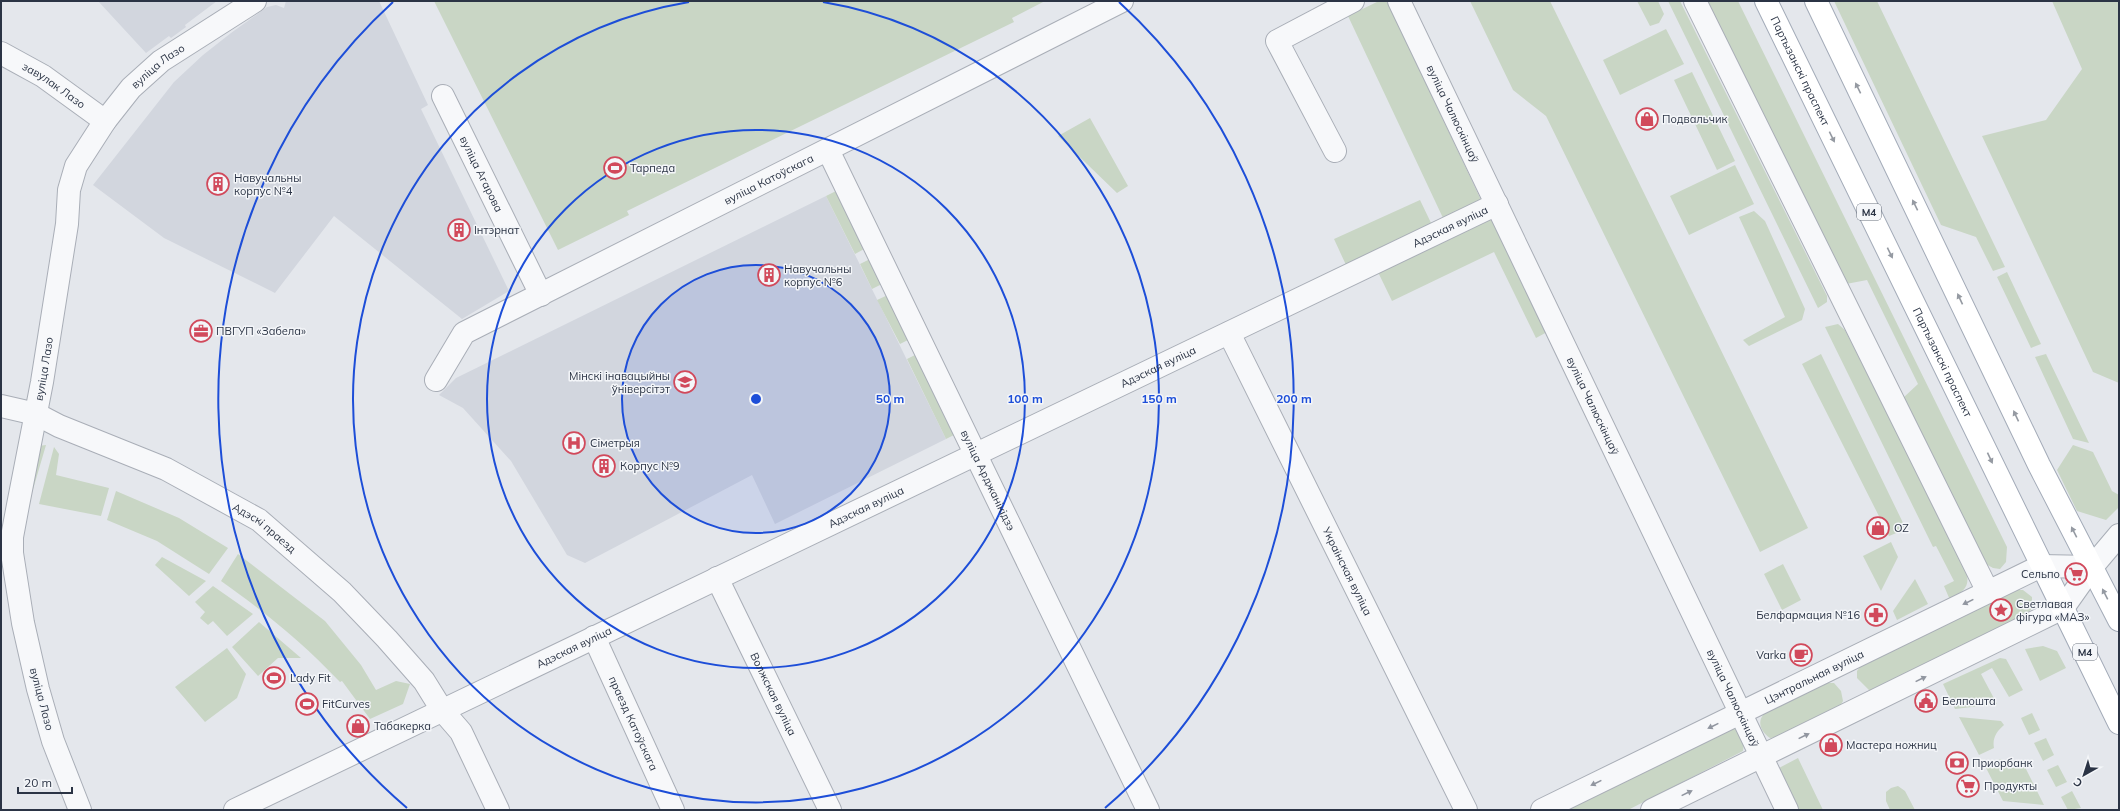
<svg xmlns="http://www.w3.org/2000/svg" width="2120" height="811" viewBox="0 0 2120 811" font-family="Mulish,sans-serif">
  <rect width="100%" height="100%" fill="#e4e7ec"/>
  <path fill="#d2d6de" d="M98,1h119l-32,24 1,2 -15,11 -2,-2 -23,17z
    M286,1h93l49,104 -7,4 88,182 -47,28 -128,-103 -59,77 -111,-55 -71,-53 81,-103 29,-27 28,-22 36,-26 9,-2 8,3z
    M826,196l120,243 -171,85 -23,-49 -167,88 -18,-8 -56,-94 -48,-53 -24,-13 17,-17z"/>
  <path fill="#c9d6c5" d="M434,1h611l-33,17 2,4 -387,189 2,4 -71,35z
    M1379,1h8l94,199 -38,18 -95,-202z
    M1470,1h80l258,527 -48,24 -214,-436 -33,-26z
    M1637,1h21l6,13 -5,9 -9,3z
    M1668,1h12l147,295v6l-9,6z
    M1706,1h32l269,546 -1,15 -6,7 -7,-1 -9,-5 -81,-165 15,-14 -51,-104 -21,4z
    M1834,1h43l128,266 -12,4 -17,-34 -35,-12z
    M2052,1h67v382l-26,-11 -111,-236 64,-16 36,-51z
    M1666,29l18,35 -64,31 -17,-35z
    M1692,72l43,89 -18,9 -43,-90z
    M1090,118l38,68 -11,7 -59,-57z
    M1735,165l19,39 -65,31 -19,-39z
    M838,190l28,58 -11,6 -29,-58z
    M1420,200l12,25 -86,40 -12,-26z
    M1754,211l11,10 40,88 -3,11 -53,26 -6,-6 42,-23 -46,-100z
    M1493,215l56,116 -13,7 -42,-86 -102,49 -15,-31z
    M872,258l12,25 -12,6 -12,-25z
    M2007,272l34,72 -10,4 -34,-71z
    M890,294l22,44 -12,6 -23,-44z
    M1838,324l7,6 120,237c6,19 1,23 -15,33l-6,-14 10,-5 -18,-35 -3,1 -108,-220z
    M919,353l39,80 -12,6 -39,-80z
    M1821,354l85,175 -17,7 -87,-172z
    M2046,354l43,89 -16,-4 -38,-82z
    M46,445l-17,58 9,-57z
    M2073,445l20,7 19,39 7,4v12l-13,13 -29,-9 -20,-41z
    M54,447l5,7 -3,21 53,13 -8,28 -62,-12z
    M116,491l63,27 49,30 -19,26 -52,-33 -50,-21z
    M1891,542l7,15 -17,34 -18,-35z
    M238,554l87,67 36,44 15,25 20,-9 14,3 -7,20 -33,15 -28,-38 -2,1c-38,-40 -74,-69 -119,-101z
    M162,557l44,24 -17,15 -34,-31z
    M1783,564l18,36 -19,10 -18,-36z
    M1915,579l13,25 -31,16 -4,-9z
    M213,586l40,28 -26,22 -14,-15 -5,4 -8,-7 5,-6 -10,-10z
    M2010,590h13l9,7v11l-8,11 -145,70 -10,1 -12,-12v-7l6,-8z
    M259,622l42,36h-23l-20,18 -26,-29z
    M2043,646l14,5 9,17 -26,13 -15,-32z
    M227,648l19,26 -9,24 -32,24 -30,-35z
    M2000,658l6,1 17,31 -14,7 -17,-29 -11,6 16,30 -42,5 -12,-25z
    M1826,683h8l7,8 2,10 -4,7 -62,29 -7,1c-9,-6 -14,-17 -5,-25z
    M2032,713l8,17 -11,5 -8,-17z
    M1959,717l42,4 3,4c-7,6 -12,13 -10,23l-15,7z
    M1733,728c9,6 12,12 10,23l-115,59h-63z
    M2046,738l8,17 -11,6 -9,-18z
    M1798,758l25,52h-24l-20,-42z
    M2001,759l7,10 16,-4 20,40 -41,-4 -18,-35z
    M2058,765l9,17 -11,5 -9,-17z
    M1898,786l7,5 10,19h-25l-4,-9v-9l5,-4z
    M2072,791l9,17 -13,2 -7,-13z"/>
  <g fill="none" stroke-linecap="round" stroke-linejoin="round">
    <g stroke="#a9aeb7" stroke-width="24">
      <g id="minor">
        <path id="s1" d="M1399,1l388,809"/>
        <path d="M1695,1l293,591"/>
        <path id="s2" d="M1,53l42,23 62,45"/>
        <path id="s3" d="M443,96l98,199"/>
        <path id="s4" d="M828,150l320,660"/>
        <path d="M1335,151l-58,-110 76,-40"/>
        <path id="s5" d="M1229,333l237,477"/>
        <path id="s6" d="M436,380l28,-47 658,-332"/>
        <path id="s7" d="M1,406l35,8 23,12 107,43 93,51 83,72 45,47 37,42 18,29 19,22 37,78"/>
        <path id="s8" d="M717,578l113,232"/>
        <path id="s9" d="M594,637l79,173"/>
        <path id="s10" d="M80,810l-27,-69 -15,-52 -15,-66 -11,-70v-16l6,-32 24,-123 25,-158 2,-34 7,-24 29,-45 26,-33 30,-27 94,-60"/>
        <path id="s11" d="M235,810l1262,-606"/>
        <path id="s12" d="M1542,810l499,-244 51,1"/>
        <path d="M1652,810l411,-202 29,-41 27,-32"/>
      </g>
    </g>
    <g stroke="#a3abb8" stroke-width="24">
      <g id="major">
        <path id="s13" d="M1766,1l353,722"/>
        <path d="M1816,1l223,464 80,155"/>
      </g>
    </g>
    <use href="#minor" stroke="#f7f8fa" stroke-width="22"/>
    <use href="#major" stroke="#fff" stroke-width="22"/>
  </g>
  <defs><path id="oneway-solid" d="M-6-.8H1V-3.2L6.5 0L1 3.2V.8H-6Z"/></defs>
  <g fill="#959aa2">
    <use href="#oneway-solid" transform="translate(1858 88) rotate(-116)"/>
    <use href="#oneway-solid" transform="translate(1832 137) rotate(64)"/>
    <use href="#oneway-solid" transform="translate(1915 205) rotate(-116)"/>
    <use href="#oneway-solid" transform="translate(1890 253) rotate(64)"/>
    <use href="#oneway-solid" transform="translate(1960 299) rotate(-115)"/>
    <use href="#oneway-solid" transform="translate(2016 416) rotate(-115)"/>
    <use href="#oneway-solid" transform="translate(1990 458) rotate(65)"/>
    <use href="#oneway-solid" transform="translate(2074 532) rotate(-117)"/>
    <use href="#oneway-solid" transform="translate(2105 594) rotate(-117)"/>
  </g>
  <g fill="#9196a0">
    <use href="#oneway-solid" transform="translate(1968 602) rotate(154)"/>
    <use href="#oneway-solid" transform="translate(1921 679) rotate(-26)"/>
    <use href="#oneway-solid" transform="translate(1713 726) rotate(154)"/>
    <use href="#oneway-solid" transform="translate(1804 736) rotate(-26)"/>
    <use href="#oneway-solid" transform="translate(1596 783) rotate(154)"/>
    <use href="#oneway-solid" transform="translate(1687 793) rotate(-26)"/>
  </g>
  <circle cx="756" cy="399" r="134" fill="#1d4ed8" fill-opacity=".12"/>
  <g fill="none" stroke="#1d4ed8" stroke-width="2">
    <circle cx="756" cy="399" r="134"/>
    <circle cx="756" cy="399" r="269"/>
    <path d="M823 2A403 403 0 1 1 689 2"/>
    <path d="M407 808A538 538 0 0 1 393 2M1119 2A538 538 0 0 1 1105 808"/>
  </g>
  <defs>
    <g id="shop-ring" transform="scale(1.15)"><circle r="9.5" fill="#f4f6f9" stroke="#d1495b" stroke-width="1.5"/><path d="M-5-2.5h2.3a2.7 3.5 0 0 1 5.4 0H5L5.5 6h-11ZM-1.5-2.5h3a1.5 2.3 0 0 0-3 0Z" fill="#d1495b"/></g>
    <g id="stadium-ring" transform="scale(1.15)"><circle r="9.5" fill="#f4f6f9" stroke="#d1495b" stroke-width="1.5"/><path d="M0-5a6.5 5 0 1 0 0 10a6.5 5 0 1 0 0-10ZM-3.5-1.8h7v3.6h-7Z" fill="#d1495b"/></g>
    <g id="building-ring" transform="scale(1.15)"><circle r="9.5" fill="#f4f6f9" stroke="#d1495b" stroke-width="1.5"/><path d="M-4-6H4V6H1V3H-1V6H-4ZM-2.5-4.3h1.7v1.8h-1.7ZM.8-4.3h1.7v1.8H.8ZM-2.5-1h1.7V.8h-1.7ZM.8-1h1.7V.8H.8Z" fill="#d1495b"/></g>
    <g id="office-ring" transform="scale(1.15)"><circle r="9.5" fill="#f4f6f9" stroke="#d1495b" stroke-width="1.5"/><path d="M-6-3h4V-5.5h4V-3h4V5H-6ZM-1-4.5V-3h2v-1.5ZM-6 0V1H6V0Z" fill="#d1495b"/></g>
    <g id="university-ring" transform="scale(1.15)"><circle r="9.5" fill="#f4f6f9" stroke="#d1495b" stroke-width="1.5"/><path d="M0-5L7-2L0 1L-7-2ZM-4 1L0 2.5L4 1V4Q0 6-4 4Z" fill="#d1495b"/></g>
    <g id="hospital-ring" transform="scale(1.15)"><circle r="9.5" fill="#f4f6f9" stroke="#d1495b" stroke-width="1.5"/><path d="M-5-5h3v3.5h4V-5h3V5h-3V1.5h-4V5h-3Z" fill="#d1495b"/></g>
    <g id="supermarket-ring" transform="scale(1.15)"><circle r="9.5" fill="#f4f6f9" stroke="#d1495b" stroke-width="1.5"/><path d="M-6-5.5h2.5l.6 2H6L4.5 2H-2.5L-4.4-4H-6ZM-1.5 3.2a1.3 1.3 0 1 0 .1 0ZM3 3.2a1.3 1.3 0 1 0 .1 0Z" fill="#d1495b"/></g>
    <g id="sight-ring" transform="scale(1.15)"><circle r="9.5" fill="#f4f6f9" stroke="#d1495b" stroke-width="1.5"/><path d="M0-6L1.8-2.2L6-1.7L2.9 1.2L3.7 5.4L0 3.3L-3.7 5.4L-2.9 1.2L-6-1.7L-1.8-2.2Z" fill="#d1495b"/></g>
    <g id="pharmacy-ring" transform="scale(1.15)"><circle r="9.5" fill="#f4f6f9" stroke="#d1495b" stroke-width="1.5"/><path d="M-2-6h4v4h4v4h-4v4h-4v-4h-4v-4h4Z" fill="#d1495b"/></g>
    <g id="cafe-ring" transform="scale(1.15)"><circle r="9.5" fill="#f4f6f9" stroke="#d1495b" stroke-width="1.5"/><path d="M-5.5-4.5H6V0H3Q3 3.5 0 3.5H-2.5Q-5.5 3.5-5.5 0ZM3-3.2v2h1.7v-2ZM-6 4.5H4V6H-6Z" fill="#d1495b"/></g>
    <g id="civic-ring" transform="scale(1.15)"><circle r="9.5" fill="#f4f6f9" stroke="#d1495b" stroke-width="1.5"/><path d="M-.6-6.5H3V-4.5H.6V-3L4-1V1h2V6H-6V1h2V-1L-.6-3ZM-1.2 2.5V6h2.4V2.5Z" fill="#d1495b"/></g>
    <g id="bank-ring" transform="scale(1.15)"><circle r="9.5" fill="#f4f6f9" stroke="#d1495b" stroke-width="1.5"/><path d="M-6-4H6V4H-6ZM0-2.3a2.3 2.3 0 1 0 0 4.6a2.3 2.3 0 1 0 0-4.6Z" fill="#d1495b"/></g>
  </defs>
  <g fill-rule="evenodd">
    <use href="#shop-ring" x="1647" y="119"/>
    <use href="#stadium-ring" x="615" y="168"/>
    <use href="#building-ring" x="218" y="184"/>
    <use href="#building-ring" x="459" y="230"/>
    <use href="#building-ring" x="769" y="275"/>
    <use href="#office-ring" x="201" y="331"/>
    <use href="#university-ring" x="685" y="382"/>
    <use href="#hospital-ring" x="574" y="443"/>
    <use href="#building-ring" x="604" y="466"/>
    <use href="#shop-ring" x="1878" y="528"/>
    <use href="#supermarket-ring" x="2076" y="574"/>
    <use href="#sight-ring" x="2001" y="610"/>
    <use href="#pharmacy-ring" x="1876" y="615"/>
    <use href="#cafe-ring" x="1801" y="655"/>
    <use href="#stadium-ring" x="274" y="678"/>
    <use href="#civic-ring" x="1926" y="701"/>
    <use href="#stadium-ring" x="307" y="704"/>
    <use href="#shop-ring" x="358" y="726"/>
    <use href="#shop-ring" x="1831" y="745"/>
    <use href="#bank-ring" x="1957" y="763"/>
    <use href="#supermarket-ring" x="1968" y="786"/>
  </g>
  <g text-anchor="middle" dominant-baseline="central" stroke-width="3" stroke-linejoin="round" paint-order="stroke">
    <g fill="#f4f6f9" stroke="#676e7b" stroke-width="1">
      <rect x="1857" y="204" width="24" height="16" rx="3"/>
      <rect x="2073" y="644" width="24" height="16" rx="3"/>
    </g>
    <g font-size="10" font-weight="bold" fill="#2b3445">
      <text x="1869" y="212">М4</text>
      <text x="2085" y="652">М4</text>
    </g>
    <g font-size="11" fill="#2b3445" stroke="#f4f6f9">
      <text stroke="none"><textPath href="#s10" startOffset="790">вуліца Лазо</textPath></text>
      <text stroke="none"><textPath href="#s13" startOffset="78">Партызанскі праспект</textPath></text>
      <text stroke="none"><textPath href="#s2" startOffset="62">завулак Лазо</textPath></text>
      <text stroke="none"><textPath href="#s1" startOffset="125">вуліца Чалюскінцаў</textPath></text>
      <text stroke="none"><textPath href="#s3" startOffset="87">вуліца Агарова</textPath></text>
      <text stroke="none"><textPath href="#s6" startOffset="396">вуліца Катоўскага</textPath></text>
      <text stroke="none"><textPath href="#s11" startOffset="1348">Адэская вуліца</textPath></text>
      <text stroke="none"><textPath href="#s13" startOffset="402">Партызанскі праспект</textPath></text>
      <text stroke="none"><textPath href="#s11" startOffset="1024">Адэская вуліца</textPath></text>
      <text stroke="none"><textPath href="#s10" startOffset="454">вуліца Лазо</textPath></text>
      <text stroke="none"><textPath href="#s1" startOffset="449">вуліца Чалюскінцаў</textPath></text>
      <text stroke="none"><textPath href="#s4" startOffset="367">вуліца Арджанікідзэ</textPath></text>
      <text stroke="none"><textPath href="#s11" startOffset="700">Адэская вуліца</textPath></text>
      <text stroke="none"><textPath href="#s7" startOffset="292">Адэскі праезд</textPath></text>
      <text stroke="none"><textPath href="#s5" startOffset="266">Украінская вуліца</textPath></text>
      <text stroke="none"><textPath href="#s11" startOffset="376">Адэская вуліца</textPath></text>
      <text stroke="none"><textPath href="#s12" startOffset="303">Цэнтральная вуліца</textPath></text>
      <text stroke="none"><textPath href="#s8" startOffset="129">Волжская вуліца</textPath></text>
      <text stroke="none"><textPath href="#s1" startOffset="773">вуліца Чалюскінцаў</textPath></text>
      <text transform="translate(42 699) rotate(75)">вуліца Лазо</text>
      <text stroke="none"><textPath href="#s9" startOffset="95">праезд Катоўскага</textPath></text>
    </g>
    <g font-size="11" fill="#2b3445" stroke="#f4f6f9" text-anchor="start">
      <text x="1662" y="119">Подвальчик</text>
      <text x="630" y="168">Тарпеда</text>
      <text x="234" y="178">Навучальны<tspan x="234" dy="13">корпус №4</tspan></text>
      <text x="474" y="230">Інтэрнат</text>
      <text x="784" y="269">Навучальны<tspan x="784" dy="13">корпус №6</tspan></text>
      <text x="216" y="331">ПВГУП «Забела»</text>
      <text x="670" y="376" text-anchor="end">Мінскі інавацыйны<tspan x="670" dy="13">ўніверсітэт</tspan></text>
      <text x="590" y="443">Сіметрыя</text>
      <text x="620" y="466">Корпус №9</text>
      <text x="1894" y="528">OZ</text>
      <text x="2060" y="574" text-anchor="end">Сельпо</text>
      <text x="2016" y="604">Светлавая<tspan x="2016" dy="13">фігура «МАЗ»</tspan></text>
      <text x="1860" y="615" text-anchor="end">Белфармация №16</text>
      <text x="1786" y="655" text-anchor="end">Varka</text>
      <text x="290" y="678">Lady Fit</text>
      <text x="1942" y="701">Белпошта</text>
      <text x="322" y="704">FitCurves</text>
      <text x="374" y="726">Табакерка</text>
      <text x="1846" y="745">Мастера ножниц</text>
      <text x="1972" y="763">Приорбанк</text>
      <text x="1984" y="786">Продукты</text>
    </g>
  </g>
  <circle cx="756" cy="399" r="6" fill="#1d4ed8" stroke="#f4f6f9" stroke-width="2"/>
  <g font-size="12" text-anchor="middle" font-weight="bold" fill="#1d4ed8" stroke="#f4f6f9" stroke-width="3" stroke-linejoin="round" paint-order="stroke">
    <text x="890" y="403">50 m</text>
    <text x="1025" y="403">100 m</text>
    <text x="1159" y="403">150 m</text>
    <text x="1294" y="403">200 m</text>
  </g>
  <rect width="2120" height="811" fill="none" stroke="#2b3445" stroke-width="4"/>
  <g transform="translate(2084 775) rotate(219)" stroke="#f4f6f9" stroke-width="3" paint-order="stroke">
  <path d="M0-3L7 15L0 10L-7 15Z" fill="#2b3445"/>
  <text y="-6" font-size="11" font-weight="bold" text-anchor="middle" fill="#2b3445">С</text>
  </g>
  <path d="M18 787v6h54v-6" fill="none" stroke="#2b3445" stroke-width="2"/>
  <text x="24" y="787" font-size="12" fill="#2b3445" stroke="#f4f6f9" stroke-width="3" paint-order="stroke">20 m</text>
</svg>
